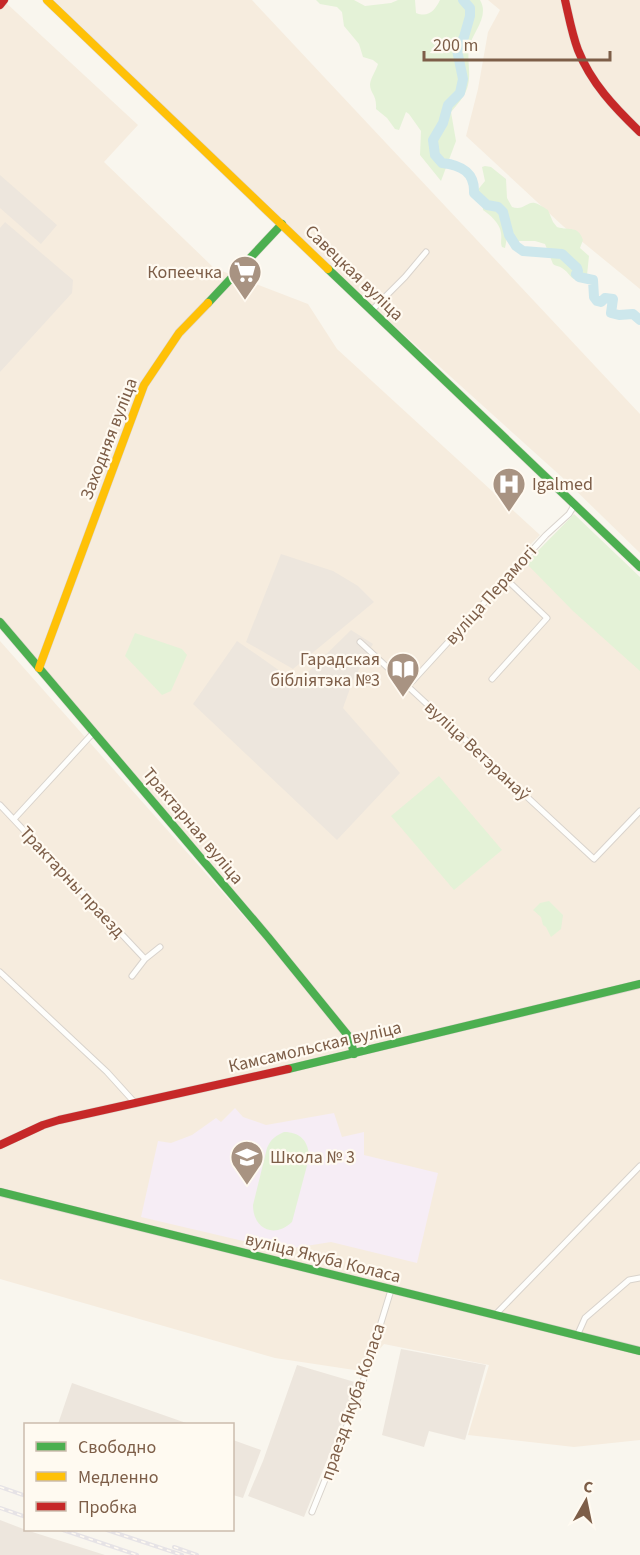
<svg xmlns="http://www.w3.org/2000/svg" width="640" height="1555" viewBox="0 0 640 1555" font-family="'Source Sans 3',sans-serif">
  <rect width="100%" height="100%" fill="#f9f6ee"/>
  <path fill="#f6ecde" d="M0,0h3l135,125 -34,37 110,106 94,36 29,45 203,186 -20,20 120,114v771l-66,7 -106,-12 21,-70 -105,-21 -23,27 -86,-13 -275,-79v-638l269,304 -269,-326z
    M54,0h198l388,414v139l-76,-74 -226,-204z
    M488,0h152v289l-77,-63 -97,-90 12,-47 10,-57 12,-22z"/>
  <path fill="#ede6dd" d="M0,175l57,50 -16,19 -41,-36z
    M5,222l68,58 -1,13 -72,79v-144z
    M281,554l52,17 25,15 16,16 -81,67 -47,-27z
    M351,630l22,14 -20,36 -10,28 57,65 -63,67 -144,-136 44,-63 43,30 23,6z
    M401,1349l85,16 -21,75 -36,-9 -5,16 -42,-12z
    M297,1365l61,18 -54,134 -56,-21 15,-35z
    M72,1383l117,41h-131z
    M233,1440l28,10 -18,48 -10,-3z
    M0,1520l26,10 79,25h-105z"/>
  <path fill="#f6edf5" d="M235,1108l8,9 23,8 68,-12 8,24 22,-5v23l74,18 -21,90 -86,-21 -50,8 -140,-33 17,-76 13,2 21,-8 24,-17 5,4z"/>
  <path fill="#e4f2d7" d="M316,0h38l11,6 26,-3 7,-3h17l1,13c13,5 19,-3 24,-13h40c10,17 -8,32 -11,48 -2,12 2,25 -1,37 -2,10 -11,20 -17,27l5,29 -15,40 -21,-26 1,-24 -12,-17 -3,-2 -7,18 -4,-1 -8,-11 -11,-9c1,-15 -6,-15 -6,-25 1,-7 6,-13 8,-20l-5,-4 -10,-3 -4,-13 -15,-18 -2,-14 -5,-5 -17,-3z
    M485,166l6,1 15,12 1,19 5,9c12,4 15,-6 23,-4 4,1 10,5 13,7l5,12 4,5c13,4 21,-2 26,13l-3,8 9,8 -2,19c-17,10 -14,0 -25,-7 -3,-2 -7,-2 -9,-4l-8,-20 -10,-3h-17l-7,-10 -3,1 -3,16 -3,-1c-2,-5 0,-8 -1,-14 -1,-10 -11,-18 -18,-23 0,-7 -5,-11 -7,-18l9,-11 -3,-14z
    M574,514l66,63v94l-67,-60 -47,-48z
    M135,633l47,16 5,6 -16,36 -9,4 -37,-39z
    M439,776l63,74 -48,40 -63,-74z
    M549,901l14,14 -2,14 -10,8 -5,-10 -3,-2 -2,-8 -8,-7 7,-7z
    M284,1132c16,0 25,9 25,26l-17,64c-18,17 -39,7 -39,-17l14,-57c4,-9 8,-12 17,-16z"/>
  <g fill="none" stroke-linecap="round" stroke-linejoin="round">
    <path stroke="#cde7ec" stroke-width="10" d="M463,0l7,8v8l-6,21 -7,13 6,29 -3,14 -12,12 -5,18 -10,17 2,15 7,8c19,2 33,9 32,30l13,12 11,2 5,5 6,23 7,11 7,5 39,3 15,14 1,3 -2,3 3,3 14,3 1,17 3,4 4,1 4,-4 8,1 -2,14 8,2 14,-1 7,6"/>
    <g stroke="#d9d3cc" stroke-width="7">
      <path id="street" d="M371,311l34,-34 21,-25
        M360,642l234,217 46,-48
        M492,679l55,-61 -41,-39
        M408,686l138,-151 23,-21 6,-10
        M0,805l145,154
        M14,819l80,-87
        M0,972l107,100 29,32
        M132,976l13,-17 15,-12
        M495,1315l145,-149
        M577,1336l8,-18 44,-38 11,-2
        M312,1512l46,-114 33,-108"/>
    </g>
    <g stroke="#d9d2ca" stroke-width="9">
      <path id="fast" d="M328,269l312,298
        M208,303l74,-79
        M0,622l268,315 82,101 4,16
        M288,1069l352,-85
        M0,1192l640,159"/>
    </g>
    <g stroke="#d9d2ca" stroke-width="9">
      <path id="slow" d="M47,0l281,269
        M39,668l105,-283 35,-52 29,-30"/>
    </g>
    <g stroke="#d9d2ca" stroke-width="9">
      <path id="jam" d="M565,0c4,17 7,34 13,50 13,33 37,58 62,82
        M0,5l4,-5
        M0,1145l43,-20 16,-5 229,-51"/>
    </g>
    <use href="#street" stroke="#fefefc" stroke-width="5"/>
    <use href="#fast" stroke="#4caf50" stroke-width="8"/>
    <use href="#slow" stroke="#ffc107" stroke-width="8"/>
    <use href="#jam" stroke="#c62828" stroke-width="8"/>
    <g stroke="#e6e3e6" stroke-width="4">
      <path id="rail" d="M0,1487l26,9
        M0,1508l26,9
        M63,1530l74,25
        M107,1530l75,25
        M174,1547l23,8"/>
    </g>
    <use href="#rail" stroke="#fffaf1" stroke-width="1.5" stroke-dasharray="4.5" stroke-linecap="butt"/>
  </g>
  <defs>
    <g id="supermarket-pin" transform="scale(1.725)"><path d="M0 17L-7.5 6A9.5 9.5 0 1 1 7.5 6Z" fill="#a89382" stroke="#fffaf1"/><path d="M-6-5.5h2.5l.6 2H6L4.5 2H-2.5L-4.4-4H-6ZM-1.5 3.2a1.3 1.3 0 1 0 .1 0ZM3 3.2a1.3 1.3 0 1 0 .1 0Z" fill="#fff"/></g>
    <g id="hospital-pin" transform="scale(1.725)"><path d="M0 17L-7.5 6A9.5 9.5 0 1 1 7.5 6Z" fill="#a89382" stroke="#fffaf1"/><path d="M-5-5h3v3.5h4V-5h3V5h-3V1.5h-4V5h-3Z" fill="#fff"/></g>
    <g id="library-pin" transform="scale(1.725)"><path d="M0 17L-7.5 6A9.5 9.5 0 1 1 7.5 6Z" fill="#a89382" stroke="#fffaf1"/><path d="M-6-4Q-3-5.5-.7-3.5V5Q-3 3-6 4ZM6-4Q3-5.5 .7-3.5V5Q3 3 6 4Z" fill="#fff"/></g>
    <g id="school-pin" transform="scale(1.725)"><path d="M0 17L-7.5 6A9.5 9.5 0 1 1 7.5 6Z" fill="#a89382" stroke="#fffaf1"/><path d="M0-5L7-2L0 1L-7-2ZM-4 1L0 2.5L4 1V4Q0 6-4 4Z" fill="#fff"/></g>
  </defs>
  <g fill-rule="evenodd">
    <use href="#supermarket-pin" x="245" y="272"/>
    <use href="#hospital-pin" x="509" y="484"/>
    <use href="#library-pin" x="403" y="669"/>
    <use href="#school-pin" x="247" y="1157"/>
  </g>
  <g text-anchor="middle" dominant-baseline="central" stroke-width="4.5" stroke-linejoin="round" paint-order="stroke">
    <g font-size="18" fill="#7d5e48" stroke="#fffaf1" text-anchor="end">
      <text x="222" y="272">Копеечка</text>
      <text x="532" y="484" text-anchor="start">Igalmed</text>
      <text x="380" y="659">Гарадская<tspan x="380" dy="21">бібліятэка №3</tspan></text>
      <text x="270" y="1157" text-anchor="start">Школа № 3</text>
    </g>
    <g font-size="18" fill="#7d5e48" stroke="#fffaf1">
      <text transform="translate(354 273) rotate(44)">Савецкая вуліца</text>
      <text transform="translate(109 439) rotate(-69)">Заходняя вуліца</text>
      <text transform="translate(491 595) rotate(-48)">вуліца Перамогі</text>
      <text transform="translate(477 751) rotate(43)">вуліца Ветэранаў</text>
      <text transform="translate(193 826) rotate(50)">Трактарная вуліца</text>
      <text transform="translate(72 882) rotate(47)">Трактарны праезд</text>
      <text transform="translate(315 1047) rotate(-13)">Камсамольская вуліца</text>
      <text transform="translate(323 1258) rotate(14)">вуліца Якуба Коласа</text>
      <text transform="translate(353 1402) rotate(-71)">праезд Якуба Коласа</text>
    </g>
  </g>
  <rect x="24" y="1423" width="210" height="108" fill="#fffaf1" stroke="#cbbcad" stroke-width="1.5"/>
  <rect x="36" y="1442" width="30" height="9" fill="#4caf50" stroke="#cbbcad" stroke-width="1.5"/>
  <text x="78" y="1453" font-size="18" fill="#7d5e48">Свободно</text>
  <rect x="36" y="1472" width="30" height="9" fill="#ffc107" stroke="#cbbcad" stroke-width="1.5"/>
  <text x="78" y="1483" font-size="18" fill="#7d5e48">Медленно</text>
  <rect x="36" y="1502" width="30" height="9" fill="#c62828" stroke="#cbbcad" stroke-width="1.5"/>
  <text x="78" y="1513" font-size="18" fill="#7d5e48">Пробка</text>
  <g transform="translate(586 1501) rotate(9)" stroke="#fffaf1" stroke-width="4.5" paint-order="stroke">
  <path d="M0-4.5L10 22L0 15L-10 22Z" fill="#7d5e48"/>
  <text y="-9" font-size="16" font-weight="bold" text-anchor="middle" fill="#7d5e48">С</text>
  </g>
  <path d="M424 51v9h186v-9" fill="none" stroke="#7d5e48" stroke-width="3"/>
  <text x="433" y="51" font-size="18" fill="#7d5e48" stroke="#fffaf1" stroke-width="4.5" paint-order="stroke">200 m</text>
</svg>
